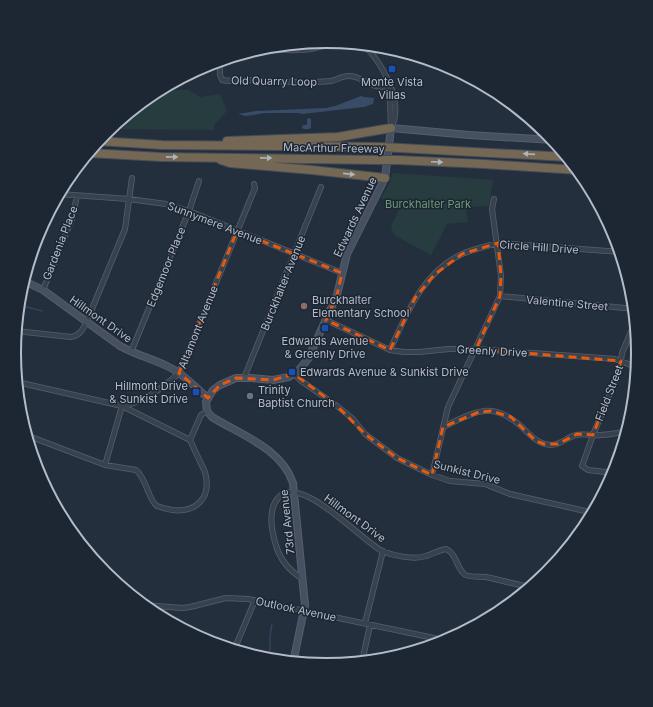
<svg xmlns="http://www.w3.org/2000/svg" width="653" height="707" viewBox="0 0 653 707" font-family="Inter,sans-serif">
  <rect width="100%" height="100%" fill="#242f3e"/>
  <path fill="#263c3f" d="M160,90h29l11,7 20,-3 7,17 -13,14v5l-104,-1 43,-35z
    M393,173l100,7 -4,26 -23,1 2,15 -21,2 -16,31 -37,-20 -3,-9 9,-18 -19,-10 7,-12z"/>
  <path fill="#394c67" d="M361,96l3,1 10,1 -1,6 -9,3 -62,7 -3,-1h-34l-19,3 -8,-2 18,-3 70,-3 9,-2z"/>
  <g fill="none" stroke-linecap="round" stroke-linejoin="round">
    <path stroke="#394c67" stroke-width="1" d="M19,305l23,6
      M270,654v-18l2,-12"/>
    <path stroke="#394c67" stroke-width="4" d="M304,127h5v-7"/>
    <g stroke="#565f6c" stroke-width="6">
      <path id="street" d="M364,45c18,18 41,57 27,83
        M261,48c18,2 55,6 70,-7
        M220,61v14l2,5c9,2 19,0 28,0 27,1 53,4 81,1 6,-1 11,-5 17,-5 16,-1 23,16 41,9
        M391,127l-1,-31 2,-4
        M59,194l70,5 37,5 23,7 153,62
        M43,290l29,-71 5,-23
        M500,296l135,13
        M326,320l64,30 14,2h15l30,-3h27l139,10 16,6 6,5
        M16,331l55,6c9,-1 12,-8 16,-16l38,-92 7,-51
        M390,350c17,-37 33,-78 72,-96 12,-5 24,-8 36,-11l123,9
        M131,352l58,-141 10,-30
        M294,374l6,6 37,26 16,13 12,15 32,24 35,17 18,6 35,3 25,10 84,19
        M244,378l77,-191
        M17,382l105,24 68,34
        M443,427c37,-18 53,-27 85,6 6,6 13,12 23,12 10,0 16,-8 25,-10 7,-2 17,1 24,0 10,0 18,-3 28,-3
        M26,435l79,30 31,5c11,9 12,30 21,36 5,2 11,3 15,4 25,3 40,-13 33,-38l-15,-32 11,-25 6,-4
        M105,465l17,-59c22,-4 41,-18 57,-33l76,-185 -1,-4
        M615,473l-27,-3 -6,-4 11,-31 27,-66 2,-16 14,-33
        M432,475l16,-68 52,-111 1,-20 -9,-67 2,-10
        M303,579c-15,-9 -24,-20 -28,-37 -4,-14 -7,-32 3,-44 21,-27 85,44 104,53 12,5 32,9 44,5 7,-2 13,-6 20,-7 11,5 10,18 18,25 5,4 15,2 22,3 15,3 30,8 46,10
        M142,605l41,3 7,-1 36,-9 22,1 200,42
        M365,623l18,-72
        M234,650l21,-50
        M362,662l8,-37"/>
    </g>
    <g stroke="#565f6c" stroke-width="8">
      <path id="secondary" d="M24,281l19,9 77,56c16,9 33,13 49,21 15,7 26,20 39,31
        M293,663l12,-58 -12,-122c-12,-35 -52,-48 -81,-66l-5,-6 -1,-9 7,-12 7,-5 16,-7h15l22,2 16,-3 9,-6 10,-12 29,-64 10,-41 38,-76 6,-50 78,7 85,5"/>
    </g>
    <g stroke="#434c59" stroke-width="10">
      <path id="highway" d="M98,141l64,4 219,2
        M227,141l111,-4 53,-9
        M400,148l168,9
        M89,153l72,4 217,3
        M221,160l9,3 82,7 73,8
        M398,160l86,4 94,6"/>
    </g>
    <use href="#street" stroke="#38414e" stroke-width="4.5"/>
    <use href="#secondary" stroke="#465061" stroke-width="6"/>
    <use href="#highway" stroke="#746855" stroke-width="8"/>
    <g stroke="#434c59" stroke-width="10" stroke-linecap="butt">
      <path id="highway-bridge" d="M381,147l19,1
        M378,160h20"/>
    </g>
    <use href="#highway-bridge" stroke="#746855" stroke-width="8"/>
  </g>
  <defs><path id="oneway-solid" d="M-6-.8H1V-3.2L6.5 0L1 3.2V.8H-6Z"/></defs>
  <g fill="#aeb4bd">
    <use href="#oneway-solid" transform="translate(529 154) rotate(-176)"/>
    <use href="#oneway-solid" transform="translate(172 157) rotate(1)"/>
    <use href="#oneway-solid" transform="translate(266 158) rotate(1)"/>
    <use href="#oneway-solid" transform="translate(437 162) rotate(2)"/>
    <use href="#oneway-solid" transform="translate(349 174) rotate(6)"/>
  </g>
  <path fill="none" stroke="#e8590c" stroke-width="3" stroke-dasharray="8 5" stroke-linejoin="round" d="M237,231l105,42 -5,22 -11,25 64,30 25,-52 19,-23 28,-21 36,-11 3,33 -1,20 -24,53 145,12 -28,74 -16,-1 -19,10h-14l-8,-3 -25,-24 -20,-6 -12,1 -36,15 -11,48 -35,-17 -32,-24 -28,-28 -43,-32 -21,6 -37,-2 -16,7 -12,13 -29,-25z"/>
  <g fill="#1a4fb4" stroke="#1d2633" stroke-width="1.5">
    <rect x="388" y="65" width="8" height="8" rx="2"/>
    <rect x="321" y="324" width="8" height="8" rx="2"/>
    <rect x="288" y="368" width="8" height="8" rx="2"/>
    <rect x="192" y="388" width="8" height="8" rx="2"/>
  </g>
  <circle fill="#8d6e63" stroke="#1d2633" stroke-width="1.5" cx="304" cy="306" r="4"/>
  <circle fill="#6b7280" stroke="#1d2633" stroke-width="1.5" cx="250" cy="396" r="4"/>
  <g text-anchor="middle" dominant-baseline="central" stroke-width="3" stroke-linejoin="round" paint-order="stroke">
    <g font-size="11" fill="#b4bcc9" stroke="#1d2633">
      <text transform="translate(274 81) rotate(1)">Old Quarry Loop</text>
      <text transform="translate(334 148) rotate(1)">MacArthur Freeway</text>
      <text transform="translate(355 217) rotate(-65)">Edwards Avenue</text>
      <text transform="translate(215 223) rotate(21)">Sunnymere Avenue</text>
      <text transform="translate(60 243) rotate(-69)">Gardenia Place</text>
      <text transform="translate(539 247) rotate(4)">Circle Hill Drive</text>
      <text transform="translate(166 267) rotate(-68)">Edgemoor Place</text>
      <text transform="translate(283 283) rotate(-68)">Burckhalter Avenue</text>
      <text transform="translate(567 303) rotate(5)">Valentine Street</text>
      <text transform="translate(101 319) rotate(35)">Hillmont Drive</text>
      <text transform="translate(198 327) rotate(-68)">Altamont Avenue</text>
      <text transform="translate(492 351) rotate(3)">Greenly Drive</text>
      <text transform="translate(609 393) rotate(-69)">Field Street</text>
      <text transform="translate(467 472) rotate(14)">Sunkist Drive</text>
      <text transform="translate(355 518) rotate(36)">Hillmont Drive</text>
      <text transform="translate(287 522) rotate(-96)">73rd Avenue</text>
      <text transform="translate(296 609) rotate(12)">Outlook Avenue</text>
    </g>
    <g font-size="11" fill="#b4bcc9" stroke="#1d2633" text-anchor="start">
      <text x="392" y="82" text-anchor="middle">Monte Vista<tspan x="392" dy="13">Villas</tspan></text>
      <text x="312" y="300">Burckhalter<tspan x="312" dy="13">Elementary School</tspan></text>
      <text x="325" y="341" text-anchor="middle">Edwards Avenue<tspan x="325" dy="13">&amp; Greenly Drive</tspan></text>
      <text x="300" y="372">Edwards Avenue &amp; Sunkist Drive</text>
      <text x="188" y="386" text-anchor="end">Hillmont Drive<tspan x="188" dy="13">&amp; Sunkist Drive</tspan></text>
      <text x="258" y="390">Trinity<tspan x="258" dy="13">Baptist Church</tspan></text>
    </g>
    <g font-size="11" fill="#6b9a76" stroke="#1d2633">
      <text x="428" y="204">Burckhalter Park</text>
    </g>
  </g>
  <path d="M0 0H653V707H0ZM21 353a305 305 0 1 1 610 0a305 305 0 1 1-610 0Z" fill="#1d2633" fill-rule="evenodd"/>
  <path fill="none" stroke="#b4bcc9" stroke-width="2" d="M21 353a305 305 0 1 1 610 0a305 305 0 1 1-610 0Z"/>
</svg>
